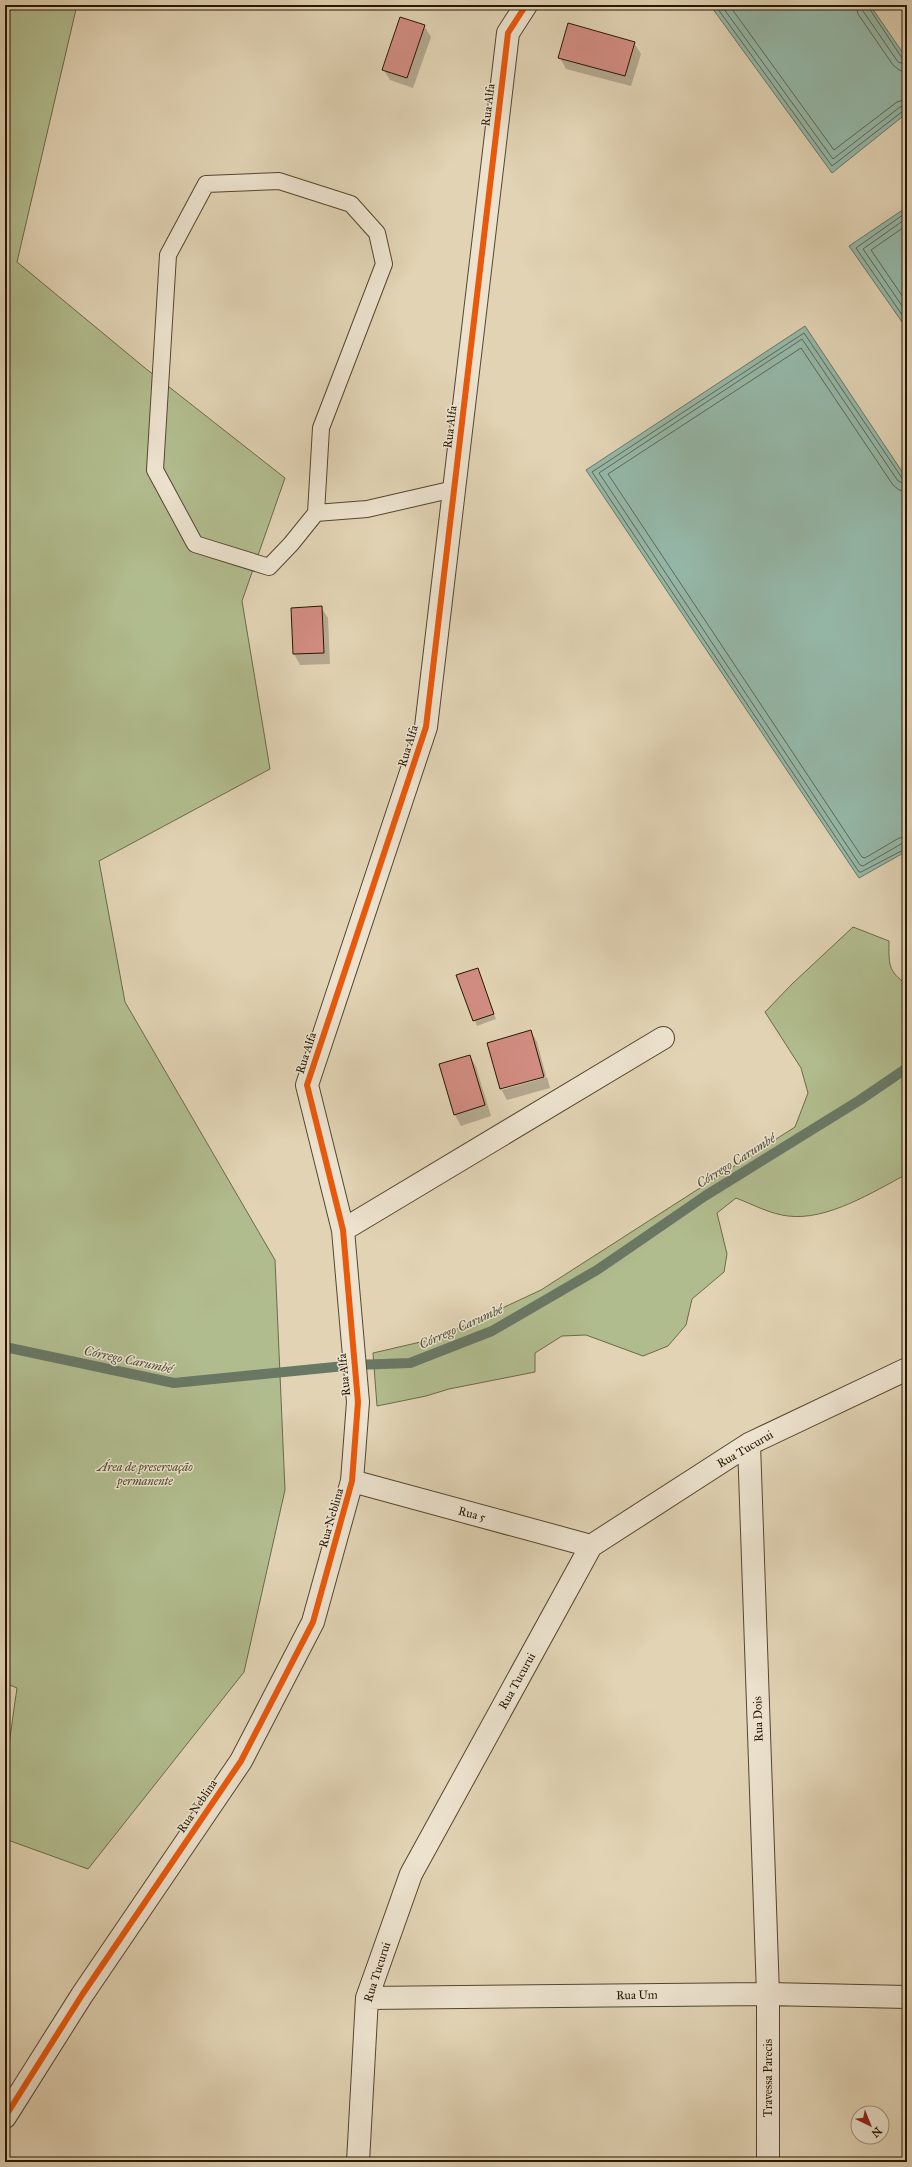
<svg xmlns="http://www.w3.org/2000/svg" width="912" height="2167" viewBox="0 0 912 2167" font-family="'IM FELL Great Primer',serif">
  <rect width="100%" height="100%" fill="#e1d3b4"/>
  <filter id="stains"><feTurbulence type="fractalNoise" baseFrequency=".005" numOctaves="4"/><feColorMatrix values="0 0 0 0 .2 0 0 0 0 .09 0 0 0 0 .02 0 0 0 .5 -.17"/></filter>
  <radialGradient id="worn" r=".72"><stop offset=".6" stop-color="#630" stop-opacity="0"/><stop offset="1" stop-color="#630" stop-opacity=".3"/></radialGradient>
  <path fill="#b1bc8e" stroke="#6c6a47" d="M5,5h72l-60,257 128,106 140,110 -43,123 28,168 -171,92 26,141 150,258 10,230 -41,182 -156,197 -83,-30v-67l12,-84 -12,-5z
    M853,927l36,14c0,21 -2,31 18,43v190c-34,18 -80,47 -119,42 -18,-2 -36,-12 -52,-18l-19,15 10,41 -3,18 -32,27 -6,26 -18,21 -25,10 -57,-21 -24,1 -27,17v19l-86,17 -23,7 -49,10 -4,-53 65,-15 103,-48 254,-163 13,-34 -7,-25 -36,-56 28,-29z"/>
  <path fill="#95b8a9" stroke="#697865" d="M710,5h160l37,54v54l-75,60z
    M907,207v122l-58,-83z
    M805,326l102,153v372l-48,27 -273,-408z"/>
  <path fill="#0003" d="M424,26l7,11 -18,51 -23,-8 -7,-11z
    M634,43l7,11 -10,32 -65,-17 -6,-11z
    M321,607l7,11 2,46 -30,1 -6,-11 -2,-45z
    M478,969l18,50 -19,7 -19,-51z
    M531,1031l6,11 9,34 -44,12v2l45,-13 3,11 -43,12 -6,-11 -13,-46z
    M470,1056l6,11 15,49 -30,10 -6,-11z"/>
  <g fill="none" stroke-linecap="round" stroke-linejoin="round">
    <path stroke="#5e6854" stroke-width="1" d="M715,5l117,161 71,-55 4,-1
      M721,5l112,154 67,-52 7,-2
      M729,5l105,145 63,-48 10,-3
      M856,5l2,9 35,51 6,5 8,2
      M862,5l1,6 35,51 9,3
      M867,5l35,53 5,2
      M907,212l-51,36 51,74
      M907,218l-44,31 44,64
      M907,225l-36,25 36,53
      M907,480l-5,-2 -98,-145 -212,139 267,400h2l46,-24
      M907,485l-9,-4 -96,-142 -203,134 261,392 3,1 38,-22 6,-1
      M907,491l-8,-1 -6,-5 -92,-137 -193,126 254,383 3,1 34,-20 8,-1"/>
    <path stroke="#697865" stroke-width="10" d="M5,1347l169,36 181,-18 55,-2 82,-32 105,-61 108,-74 155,-96 47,-32"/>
  </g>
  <path fill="#d28d82" stroke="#271700" d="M400,17l25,8 -18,53 -25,-8z
    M568,23l67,19 -10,34 -67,-18z
    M322,606l2,47 -31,1 -2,-46z
    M478,968l16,46 -21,7 -17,-46z
    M531,1030l13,47 -44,12 -13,-46z
    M470,1055l15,50 -31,10 -15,-51z"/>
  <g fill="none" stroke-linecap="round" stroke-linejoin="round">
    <g stroke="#56462d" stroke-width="18">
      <path id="lane" d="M316,513l-25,31 -22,23 -74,-23 -40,-74 13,-215 38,-71 73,-3 72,23 26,29 7,31 -63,164 -5,85 51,-4 87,-20"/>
    </g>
    <g stroke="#56462d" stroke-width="24">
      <path id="street" d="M343,1230l320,-192
        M749,1444l19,550v168
        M352,1481l239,65
        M367,1998l401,-4 139,3
        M5,2117l77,-122 159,-234 72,-139 39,-141 6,-79 -15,-172 -36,-145 119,-358 82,-694 18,-28
        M358,2162l9,-164 44,-124 180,-328 158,-102 158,-75"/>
    </g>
    <use href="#lane" stroke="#ece2ce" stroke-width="16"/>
    <use href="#street" stroke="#ece2ce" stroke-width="22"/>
    <g stroke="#ece2ce" stroke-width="8">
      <path id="cycleway" d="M5,2117l77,-122 159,-234 72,-139 39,-141 6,-79 -15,-172 -36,-145 119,-358 82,-694 18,-28"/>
    </g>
    <use href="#cycleway" stroke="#e8590c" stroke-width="6"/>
  </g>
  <g text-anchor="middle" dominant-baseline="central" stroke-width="3" stroke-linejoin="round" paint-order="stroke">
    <g font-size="12" fill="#271700" stroke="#ece2ce">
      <text transform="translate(488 105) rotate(-83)">Rua Alfa</text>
      <text transform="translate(450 427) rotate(-83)">Rua Alfa</text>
      <text transform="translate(408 746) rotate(-73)">Rua Alfa</text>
      <text transform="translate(306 1053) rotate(-72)">Rua Alfa</text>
      <text transform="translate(344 1375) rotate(-96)">Rua Alfa</text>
      <text transform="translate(745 1449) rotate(-30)">Rua Tucurui</text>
      <text transform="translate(472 1514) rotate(15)">Rua 5</text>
      <text transform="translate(331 1518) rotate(-74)">Rua Neblina</text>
      <text transform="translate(517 1681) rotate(-61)">Rua Tucurui</text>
      <text transform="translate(758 1719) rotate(-92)">Rua Dois</text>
      <text transform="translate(197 1806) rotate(-56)">Rua Neblina</text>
      <text transform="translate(377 1972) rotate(-72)">Rua Tucurui</text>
      <text transform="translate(637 1995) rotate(-1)">Rua Um</text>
      <text transform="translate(768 2078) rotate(-90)">Travessa Parecis</text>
    </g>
    <g font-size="12" font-style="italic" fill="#50492b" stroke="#ece2ce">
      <text x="145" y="1467">Área de preservação<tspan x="145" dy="14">permanente</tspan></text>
    </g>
    <g font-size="13" font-style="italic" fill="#4e4f3b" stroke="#ece2ce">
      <text transform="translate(736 1161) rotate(-32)">Córrego Carumbé</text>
      <text transform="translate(461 1327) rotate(-24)">Córrego Carumbé</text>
      <text transform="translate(128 1360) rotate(12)">Córrego Carumbé</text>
    </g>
  </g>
  <rect width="912" height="2167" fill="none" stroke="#e1d3b4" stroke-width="20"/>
  <rect x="6" y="6" width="900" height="2155" fill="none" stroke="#271700" stroke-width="2"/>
  <rect x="10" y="10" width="892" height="2147" fill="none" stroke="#271700"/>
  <g transform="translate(870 2125) rotate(137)"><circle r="19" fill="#ece2ce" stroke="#9d917c"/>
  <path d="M0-3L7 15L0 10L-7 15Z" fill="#8f2418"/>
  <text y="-6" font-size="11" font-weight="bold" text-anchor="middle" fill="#271700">N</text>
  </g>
  <rect width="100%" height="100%" filter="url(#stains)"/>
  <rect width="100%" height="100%" fill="url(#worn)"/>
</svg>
